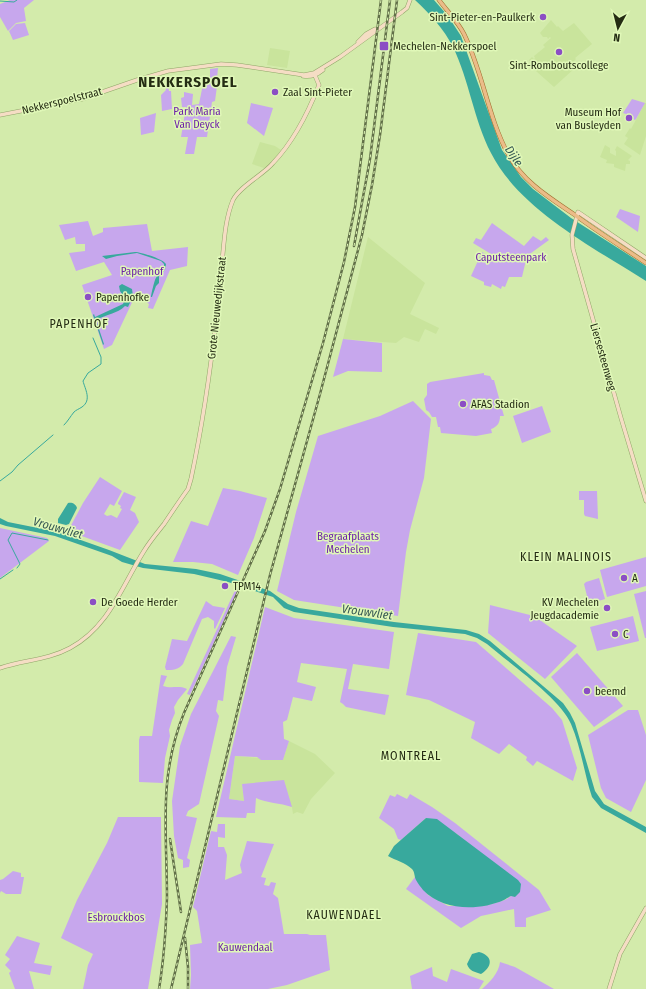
<svg xmlns="http://www.w3.org/2000/svg" width="646" height="989" viewBox="0 0 646 989" font-family="'Fira Sans Condensed',sans-serif">
  <rect width="100%" height="100%" fill="#d3ebab"/>
  <path fill="#c9e49c" d="M551,20l6,7 1,-1 5,5 11,-8 18,21 -17,14 1,1 -5,5 4,4 -21,19 -26,-23 2,-2 -1,-2 3,-3 2,2 1,-1 -1,-2 11,-9 -2,-2 8,-7 -1,-1 -2,2 -1,-2h-4l-3,-4z
    M270,48l20,3 -3,17 -20,-3z
    M645,103h1v33l-6,19 -16,-11 4,-6 -3,-2 5,-8 1,1z
    M260,142l15,4 6,4 -10,13 -7,5 -12,-4z
    M605,145l5,3v5l6,3v-5l-1,-1 2,-4 15,10 -4,4 2,1v3h-4l-1,7 -11,-4v-3l-8,-1 1,-3 -7,-3z
    M368,237l57,46 -15,31 29,14 -3,6 -11,-5 -6,13 -15,-5 -8,6 -53,-4z
    M289,741l26,13 20,19 -24,26 -8,15 -6,-2 -4,2 -1,-7 -50,-23 2,17 -15,-2 6,-43 48,4z"/>
  <path fill="#c7a7ed" d="M10,0h24l-10,8 2,13 -10,2 -8,8 -8,-14v-13z
    M25,23l4,12 -16,5 -4,-9 7,-7z
    M218,68l-1,11h1l-3,22 -3,1 -5,35h-10l-3,17h-9l3,-17h-7l5,-30h-4l-1,-9 3,-1v-5l9,2 -1,11 7,-1 5,-25 6,-1v-9z
    M168,85l1,6h2l1,18 -10,2 -1,-16 5,-5 -1,-4z
    M632,99l13,4 -9,16 -1,1 -9,-5v-1l-3,-1z
    M251,103l22,5 -9,28 -17,-13z
    M156,113l-2,19 -13,3 -1,-17z
    M620,209l20,7 -2,16 -22,-15z
    M88,221l5,15 10,-4v-4l44,-4 5,27 36,-4 -1,19 -17,4 -17,39 -5,-1 1,-4 -13,-10 -24,51 -8,4 -22,-64 30,-10 -8,-13 -28,9 -7,-18 16,-2v-7h-9l-1,-7 -10,3 -6,-15z
    M492,223l32,23 9,-10 8,5 5,-4 3,3 -22,16 -5,21h-13l-4,10 -3,-1 -1,3 -9,-5 -1,3 -7,-2v-3l-13,-6 11,-24 12,7 2,-2 -23,-14 3,-5 5,2z
    M343,339l39,4v29l-34,-1 -15,6z
    M484,373v2l6,1 2,4h2l10,36h-4c0,7 -3,11 -9,13l1,4 -16,3 -35,-3 -1,-6h-2l-2,-10h-4l-3,-5 -3,-2 -2,-11 3,-4v-11l3,-2z
    M413,401l18,18 -7,59 -14,52 -4,22 -8,64 -104,-16 -17,-9 19,-79 22,-76 62,-20z
    M542,406l9,26 -29,11 -9,-27z
    M100,477l22,14 -8,15 -4,-2 -6,10 3,2 4,-1 6,3 5,-9 -2,-1 1,-2 -3,-2v-1l6,-11 12,5 -6,13 5,3 4,9 -19,28 -52,-19 15,-28z
    M223,488l17,3 27,7 -13,40 -16,37 -26,-11 -19,-2h-20l18,-41 17,5z
    M579,491h18l1,28 -13,-3 -1,-2v-14h-5z
    M0,528l47,10 2,3 -49,37z
    M646,557v29l-39,11 -7,-27z
    M599,578l6,21 -16,5 -5,-20 2,-2z
    M237,586h3l-50,109 -3,-1z
    M646,591v47h-1l-11,-44z
    M206,601l7,5 12,2 -10,21 -1,-1v-7l-6,-4 -6,2 -19,45c-5,6 -10,6 -17,6l-1,-3 7,-28 15,2z
    M490,605l44,11 43,30 -32,33 -57,-46z
    M265,607l29,11 100,14 -5,37 -36,-5 -5,25 41,6 -4,20 -39,-8 -3,-3 -3,-2 7,-33 -46,-6 -4,19 19,5 -4,14 -19,-4 -6,23 -4,2 1,17 5,2 -6,19h-22l-4,-3 -22,-1 -6,43 15,2 -2,-17 42,-4 8,27c-12,-4 -25,-4 -36,-9l-1,15h-8l-1,5 -30,-1z
    M633,616l6,25 -42,10 -7,-24z
    M418,633l58,9 76,66 10,12 15,48 -4,13 -36,-20 -4,5 -7,-6 1,-3 -18,-13 -10,10 -28,-16 4,-16 -46,-22 -23,-5z
    M231,636l5,1 -9,30 -4,34 -5,-1 -2,11 3,5 -20,88 -11,7 -2,5 11,2 -10,40 3,2 -1,7 -6,1v-8l-5,-2 -4,-22 -2,-35 8,-55 11,-32z
    M577,653l46,53 -29,21 -43,-50z
    M161,675l6,1 -4,10c8,3 16,-1 24,3l-9,11 -4,7 1,6 -3,7 -3,10 1,6 -5,22 -2,25 -24,-1v-42l1,-4h12z
    M628,710h10l8,25v45l-15,32 -25,-14 -5,-10 -13,-53z
    M397,794l10,5 3,-5 22,13 23,16 84,67 12,20 -25,8v9h-11l-1,-18 -33,7 -20,12 -55,-39 9,-12 1,2 12,16 20,11h34l10,-2 13,-4 6,-4 -33,-44 -21,-18 -31,-16 -25,22 -3,-1 -4,-10 -15,-11 11,-23 5,2z
    M118,817h43l1,87 -14,85h-65l5,-24 5,-11 -32,-16 16,-38 30,-57z
    M218,824h7v14l-7,-1v10h6l3,8 -2,25 17,-7 -2,-8 7,-24 27,3 -13,33 5,1 -2,7 5,1 2,-4 5,1 -3,11 5,4 6,36h23l3,1h16l4,35 -43,15 -19,4h-78l1,-14 -1,-30 12,-2 -5,-32 -4,-4 18,-76 6,1z
    M13,871l8,2v4h3l-3,17h-15l-5,-3 -1,2v-13l3,-1z
    M17,936l23,7 -6,20 18,3 -2,9 -21,-4 5,18h-19l-6,-16 2,-2 -6,-6 5,-6 -5,-4z
    M500,962l15,5 39,22h-72c7,-6 17,-16 18,-27z
    M432,967l1,9 14,6 4,-13 33,12 -5,8h-67l-2,-13z"/>
  <path fill="#38a99d" d="M415,0h19l14,16 13,20 41,114 19,27 12,12 38,29 75,48v15c-52,-33 -127,-72 -155,-128 -17,-33 -22,-73 -38,-106 -9,-18 -23,-33 -38,-47z
    M135,252c6,0 28,7 31,12l-1,6 -6,6v7l-3,3 -4,11h-1c0,-2 4,-19 5,-19 2,-5 6,-7 8,-11v-3l-3,-3 -24,-8 -20,3 -11,3 -4,-3z
    M122,284l10,5 1,7 -5,11 -3,-1c-8,8 -18,8 -29,14l8,24 -1,1 -10,-30 1,-1 1,3 28,-13 2,-5 -5,-8 -1,-5z
    M68,503c4,-1 8,1 9,5l-8,16 -3,1 -8,-2v-4z
    M0,518l8,4 50,10 51,18 36,14 51,5 24,5 50,17 18,13 11,4 95,14 72,8 13,4 11,7 73,62 7,10 5,10 20,68 9,13 42,23v6l-45,-25 -9,-11c-8,-24 -11,-50 -21,-73 -10,-25 -62,-61 -84,-80l-10,-6 -12,-4 -72,-7 -99,-15 -10,-4 -11,-11 -45,-15 -34,-8 -51,-6 -21,-6 -10,-6 -57,-20 -49,-10 -6,-2z
    M426,818l11,1 81,61 3,4 -1,8 -5,5 -4,-1c-3,1 -5,3 -7,4 -25,11 -61,11 -81,-10 -2,-3 -5,-6 -7,-10 -2,-4 -1,-8 -4,-11 -6,-6 -17,-9 -24,-13l6,-10z
    M479,952c15,4 13,15 2,22 -6,-2 -12,-3 -14,-10l5,-10z"/>
  <g fill="none" stroke-linecap="round" stroke-linejoin="round">
    <path stroke="#38a99d" stroke-width="1" d="M0,1l14,1 3,-2
      M64,425c4,-4 6,-8 10,-13 2,-2 5,-3 8,-5 10,-7 3,-18 1,-26l5,-8 13,-9v-7l-8,-19
      M0,481l12,-9 6,-7 35,-30
      M17,568l3,-4 -12,-24 4,-7 36,7
      M0,579l13,-9"/>
    <g stroke="#8fa668" stroke-width="4.5">
      <path id="secondary" d="M358,42l8,-8 9,-5
        M303,76c9,1 14,-1 20,-6
        M0,115l82,-16 55,-19 31,-9 23,-3 30,-4 16,1 67,10 10,-2 26,-16 62,-45 5,-4 3,-8
        M646,258l-68,-46 -6,23 1,14 48,169 25,83
        M0,668c23,-8 48,-8 70,-20 39,-21 52,-62 74,-97 6,-10 13,-18 20,-27 8,-12 16,-24 24,-35l3,-10c11,-52 19,-105 25,-159 2,-19 4,-38 6,-57 2,-20 3,-44 11,-63 7,-14 30,-25 40,-37 21,-22 35,-50 46,-78l-5,-12
        M609,989l11,-35 26,-46"/>
    </g>
    <g stroke="#9c6c2c" stroke-width="4.5">
      <path id="primary" d="M439,0c8,11 19,22 25,34 19,39 24,83 44,120 15,28 42,44 67,61 23,17 47,32 71,48"/>
    </g>
    <use href="#secondary" stroke="#f5ddc4" stroke-width="3.5"/>
    <use href="#primary" stroke="#ebbc88" stroke-width="3.5"/>
    <g stroke="#616f48" stroke-width="2.5">
      <path id="rail" d="M354,246l16,-87 20,-159
        M170,839l11,73
        M185,938l3,29v22
        M159,989c5,-30 7,-61 8,-91 0,-67 -9,-121 17,-185l81,-182 15,-42 43,-146 21,-81 11,-55 26,-207
        M171,989l99,-414 50,-181 42,-159 10,-50 8,-50 17,-135"/>
    </g>
    <use href="#rail" stroke="#e0f8b8" stroke-width="1" stroke-dasharray="3" stroke-linecap="butt"/>
  </g>
  <g fill="#8b4ec4" stroke="#e0f8b8" stroke-width="1.5">
    <circle cx="543" cy="17" r="4"/>
    <rect x="379" y="41" width="10" height="10" rx="2"/>
    <circle cx="559" cy="52" r="4"/>
    <circle cx="275" cy="92" r="4"/>
    <circle cx="629" cy="118" r="4"/>
    <circle cx="88" cy="297" r="4"/>
    <circle cx="463" cy="404" r="4"/>
    <circle cx="624" cy="578" r="4"/>
    <circle cx="225" cy="586" r="4"/>
    <circle cx="93" cy="602" r="4"/>
    <circle cx="607" cy="608" r="4"/>
    <circle cx="615" cy="634" r="4"/>
    <circle cx="587" cy="691" r="4"/>
  </g>
  <g text-anchor="middle" dominant-baseline="central" stroke-width="3" stroke-linejoin="round" paint-order="stroke">
    <g font-size="11" fill="#242c13" stroke="#e0f8b8" text-anchor="start">
      <text x="535" y="17" text-anchor="end">Sint-Pieter-en-Paulkerk</text>
      <text x="393" y="46">Mechelen-Nekkerspoel</text>
      <text x="559" y="65" text-anchor="middle">Sint-Romboutscollege</text>
      <text x="283" y="92">Zaal Sint-Pieter</text>
      <text x="621" y="112" text-anchor="end">Museum Hof<tspan x="621" dy="13">van Busleyden</tspan></text>
      <text x="96" y="297">Papenhofke</text>
      <text x="471" y="404">AFAS Stadion</text>
      <text x="632" y="578">A</text>
      <text x="233" y="586">TPM14</text>
      <text x="101" y="602">De Goede Herder</text>
      <text x="599" y="602" text-anchor="end">KV Mechelen<tspan x="599" dy="13">Jeugdacademie</tspan></text>
      <text x="623" y="634">C</text>
      <text x="595" y="691">beemd</text>
    </g>
    <g font-size="11" fill="#242c13" stroke="#e0f8b8">
      <text transform="translate(62 101) rotate(-14)">Nekkerspoelstraat</text>
      <text transform="translate(217 308) rotate(-84)">Grote Nieuwedijkstraat</text>
      <text transform="translate(603 357) rotate(74)">Liersesteenweg</text>
    </g>
    <g font-size="11" fill="#6d20a8" stroke="#e0f8b8">
      <text x="197" y="111">Park Maria<tspan x="197" dy="13">Van Deyck</tspan></text>
      <text x="511" y="257">Caputsteenpark</text>
      <text x="142" y="271">Papenhof</text>
      <text x="348" y="536">Begraafplaats<tspan x="348" dy="13">Mechelen</tspan></text>
      <text x="116" y="917">Esbrouckbos</text>
      <text x="245" y="947">Kauwendaal</text>
    </g>
    <g font-size="12" font-style="italic" fill="#365753" stroke="#e0f8b8">
      <text transform="translate(514 156) rotate(56)">Dijle</text>
      <text transform="translate(58 528) rotate(16)">Vrouwvliet</text>
      <text transform="translate(367 612) rotate(8)">Vrouwvliet</text>
    </g>
    <g font-size="12" letter-spacing="1" fill="#242c13" stroke="#e0f8b8">
      <text x="79" y="324">PAPENHOF</text>
      <text x="566" y="557">KLEIN MALINOIS</text>
      <text x="411" y="756">MONTREAL</text>
      <text x="344" y="915">KAUWENDAEL</text>
    </g>
    <g font-size="15" font-weight="bold" letter-spacing="1" fill="#242c13" stroke="#e0f8b8">
      <text x="188" y="82">NEKKERSPOEL</text>
    </g>
  </g>
  <g transform="translate(618 28) rotate(187)" stroke="#e0f8b8" stroke-width="3" paint-order="stroke">
  <path d="M0-3L7 15L0 10L-7 15Z" fill="#242c13"/>
  <text y="-6" font-size="11" font-weight="bold" text-anchor="middle" fill="#242c13">N</text>
  </g>
</svg>
